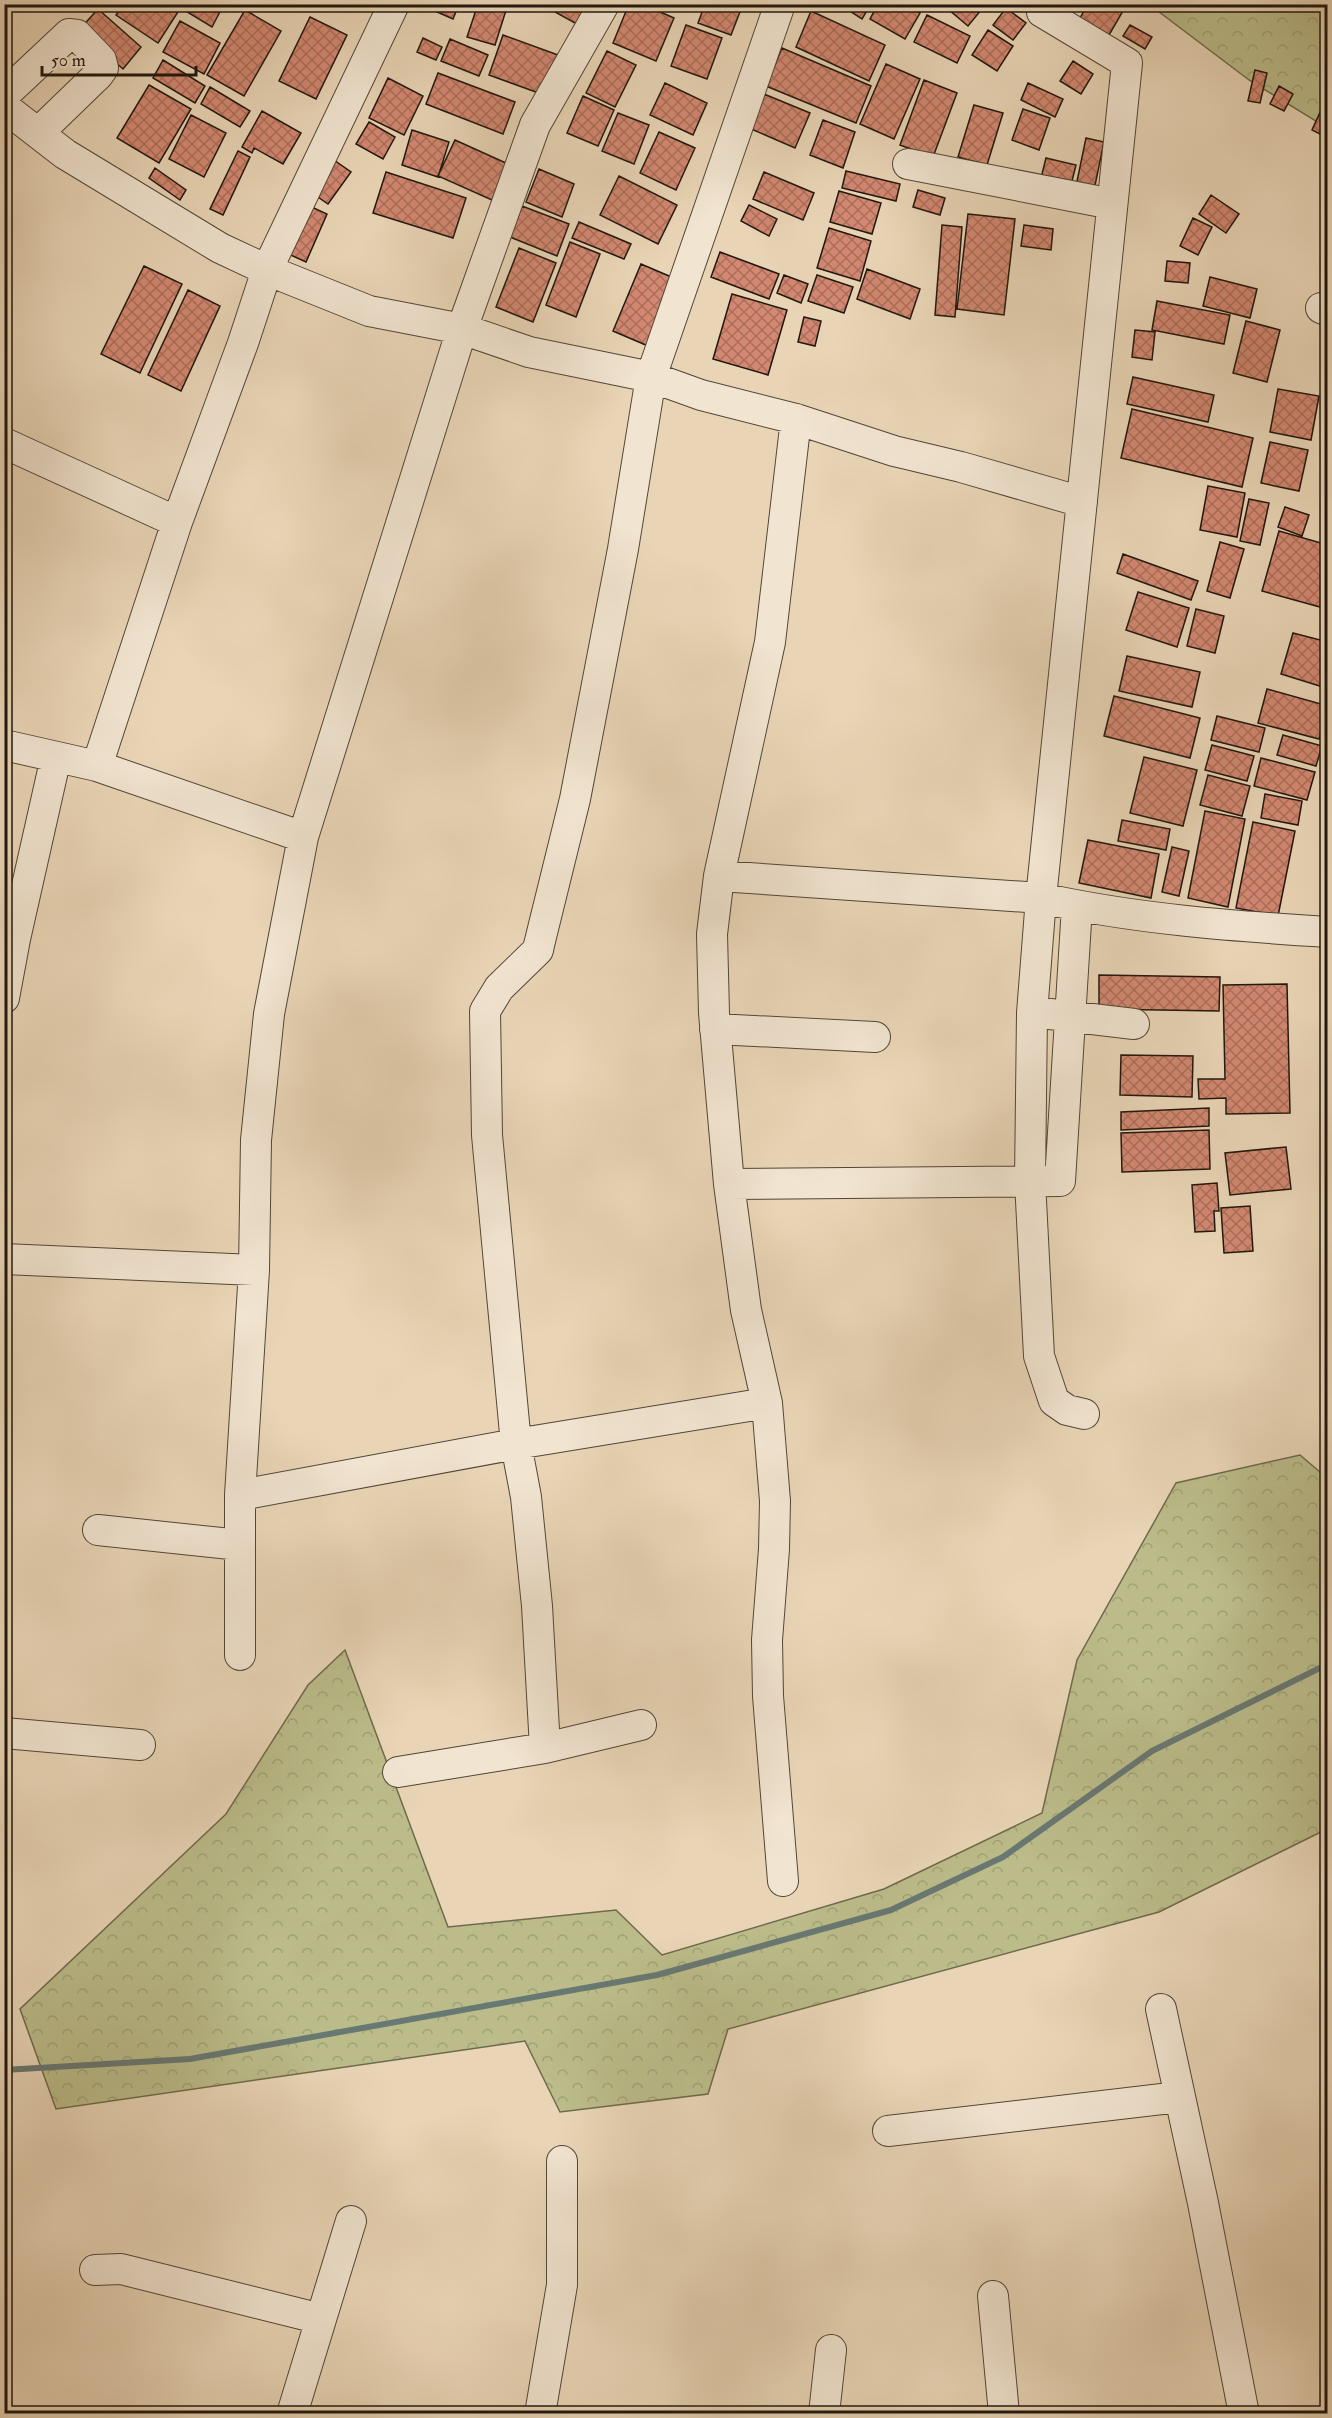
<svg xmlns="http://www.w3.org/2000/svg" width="1332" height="2418" viewBox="0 0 1332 2418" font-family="'IM FELL Double Pica',serif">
  <defs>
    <pattern id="forest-crowns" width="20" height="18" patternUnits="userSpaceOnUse" patternTransform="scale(1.5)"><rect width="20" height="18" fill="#bbbc8a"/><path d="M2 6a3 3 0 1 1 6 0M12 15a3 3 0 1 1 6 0" fill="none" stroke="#a0a176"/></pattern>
    <pattern id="building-cross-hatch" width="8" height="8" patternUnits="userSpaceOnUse" patternTransform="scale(1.5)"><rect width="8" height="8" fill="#d38871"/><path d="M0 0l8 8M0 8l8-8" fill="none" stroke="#ab6e5b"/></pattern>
  </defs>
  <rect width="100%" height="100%" fill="#e9d5b6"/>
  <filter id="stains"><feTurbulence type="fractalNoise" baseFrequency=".00333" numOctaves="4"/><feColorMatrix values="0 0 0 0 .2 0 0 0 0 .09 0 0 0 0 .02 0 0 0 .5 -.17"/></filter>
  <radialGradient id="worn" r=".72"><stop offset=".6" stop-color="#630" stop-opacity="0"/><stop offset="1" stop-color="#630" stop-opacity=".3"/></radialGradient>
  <path fill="url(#forest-crowns)" stroke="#6e6a4c" stroke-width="1.5" d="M1150,5h177v123l-78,-48z
    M1300,1455l27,23v351l-168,83 -431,117 -20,65 -148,18 -35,-71 -469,68 -36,-100 206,-195 82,-129 37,-35 103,277 168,-17 46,45 222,-66 158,-76 35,-153 99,-177z"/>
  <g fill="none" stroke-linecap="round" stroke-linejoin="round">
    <path stroke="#687872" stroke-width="6" d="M4,2070l186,-11 467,-84 234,-65 112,-53 149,-106 176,-87"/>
  </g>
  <path fill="url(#building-cross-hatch)" stroke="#20170e" stroke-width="1.5" d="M123,4h44l11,8 -20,31 -42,-28z
    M174,4h50l-12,23z
    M419,4h40l-6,15z
    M478,4h30l-13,41 -28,-8z
    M559,4h37l-12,24 -29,-16z
    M629,4h13l32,14 -18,43 -43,-18z
    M705,4h38l-12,31 -33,-12z
    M839,4h32l-9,15z
    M878,4h26l16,9 -15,26 -35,-20z
    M942,4h44l-18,22z
    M1088,4h39l-22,38 -29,-17z
    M1006,8l20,15 -13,17 -20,-15z
    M98,9l43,38 -18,22 -44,-39z
    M245,10l36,21 -37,65 -37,-21z
    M811,11l74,34 -16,36 -73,-34z
    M927,15l43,21 -13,27 -43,-21z
    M310,17l37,18 -31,64 -37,-18z
    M180,21l40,22 -16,31 -41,-22z
    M686,25l36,13 -15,41 -36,-13z
    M1130,25l22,12 -7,12 -22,-13z
    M988,30l25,16 -16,25 -25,-16z
    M503,35l55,20 -14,40 -55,-20z
    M423,38l19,9 -6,13 -19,-8z
    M450,39l38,16 -9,21 -38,-15z
    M782,48l89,38 -15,37 -90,-37z
    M607,51l29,14 -21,42 -29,-14z
    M163,60l42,26 -10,17 -42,-25z
    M1073,61l20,13 -12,20 -21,-13z
    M886,64l34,15 -26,60 -34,-15z
    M1255,70l12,3 -7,30 -12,-2z
    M438,73l77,29 -12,32 -77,-30z
    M388,78l35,18 -19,39 -35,-17z
    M924,80l33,13 -24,64 -33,-12z
    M665,83l42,20 -14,32 -43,-20z
    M1028,83l35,16 -8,18 -34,-17z
    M149,85l42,24 -32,54 -42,-25z
    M1279,86l14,8 -9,17 -14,-7z
    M210,87l40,24 -10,16 -39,-23z
    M764,94l46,19 -15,35 -46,-20z
    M583,96l31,14 -16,36 -31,-13z
    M974,105l29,8 -16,52 -29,-8z
    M1322,108l6,3v27l-16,-8z
    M1023,109l27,9 -11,32 -27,-10z
    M262,111l39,22 -18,31 -29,-16 -2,5 -10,-6z
    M618,113l31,12 -15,39 -32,-13z
    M191,115l35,18 -22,44 -35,-18z
    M823,120l32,12 -12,36 -33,-13z
    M369,122l26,15 -12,22 -27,-15z
    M412,130l37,12 -11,35 -36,-12z
    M659,132l36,16 -19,42 -36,-17z
    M1086,138l18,4 -11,53 -18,-4z
    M455,140l53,24 -16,36 -54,-24z
    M238,151l12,6 -27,58 -13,-6z
    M331,158l20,14 -23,32 -20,-14z
    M1046,158l30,7 -6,24 -30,-7z
    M155,168l31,22 -6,10 -31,-22z
    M539,169l35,15 -12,33 -36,-15z
    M846,171l54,13 -4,17 -54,-13z
    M386,172l80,26 -13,40 -80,-25z
    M764,172l50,21 -11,27 -50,-21z
    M619,176l58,29 -19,39 -58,-29z
    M918,190l27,8 -5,17 -27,-8z
    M839,191l42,12 -9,31 -42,-12z
    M1211,195l28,19 -13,19 -27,-19z
    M303,203l24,11 -21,48 -24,-11z
    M749,205l28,14 -8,17 -28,-15z
    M522,206l47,18 -12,32 -47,-19z
    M968,214l47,5 -11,96 -47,-6z
    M1193,218l19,9 -14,28 -18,-9z
    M579,222l52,22 -7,15 -52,-21z
    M942,225l20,2 -7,90 -20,-2z
    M1024,225l29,4 -2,21 -30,-4z
    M829,228l42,13 -11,40 -43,-13z
    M570,242l30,12 -24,63 -30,-12z
    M519,248l37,15 -23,59 -37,-15z
    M720,252l59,22 -10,25 -58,-22z
    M1167,261l23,2 -2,20 -23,-2z
    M641,264l35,15 -28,67 -35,-15z
    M144,266l38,18 -42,89 -39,-19z
    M867,269l53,20 -10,30 -53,-20z
    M784,275l24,9 -7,19 -24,-10z
    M817,275l36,12 -9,26 -36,-12z
    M1210,277l47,12 -7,29 -47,-12z
    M188,290l32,16 -39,85 -33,-16z
    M732,294l55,16 -19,65 -55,-16z
    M1157,301l73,14 -6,29 -72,-14z
    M804,317l17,4 -6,25 -17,-4z
    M1246,321l34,9 -13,52 -34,-9z
    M1135,330l20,2 -3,28 -20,-3z
    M1133,377l81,18 -6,27 -81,-18z
    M1278,389l41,7 -8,44 -41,-8z
    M1132,409l121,29 -11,49 -121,-29z
    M1270,442l38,8 -9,41 -38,-8z
    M1208,486l37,7 -8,44 -37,-7z
    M1249,499l20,4 -9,42 -20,-4z
    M1285,507l24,8 -7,21 -24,-9z
    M1279,531l49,14v36l-8,26 -58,-16z
    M1220,542l24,7 -14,49 -23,-7z
    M1123,554l75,27 -7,19 -74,-27z
    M1138,592l51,16 -12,39 -51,-17z
    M1196,609l28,7 -9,37 -28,-7z
    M1293,633l35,9v30l-5,15 -42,-13z
    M1127,656l73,16 -8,35 -73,-16z
    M1267,689l61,17 -9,33 -61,-16z
    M1114,696l86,22 -10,40 -86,-22z
    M1217,716l48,12 -6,24 -48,-12z
    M1283,735l39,11 -6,20 -39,-11z
    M1212,745l42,11 -7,25 -42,-11z
    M1144,757l53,13 -14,56 -53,-13z
    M1261,758l54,14 -8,28 -53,-14z
    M1208,775l42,11 -8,30 -42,-11z
    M1265,794l37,7 -4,24 -37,-7z
    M1205,811l40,8 -17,88 -40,-9z
    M1122,820l48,9 -4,21 -48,-9z
    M1253,822l42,9 -17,85 -42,-8z
    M1088,840l71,14 -8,44 -72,-15z
    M1172,847l17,4 -10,45 -17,-4z
    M1099,975l121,2 -1,34 -120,-2z
    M1287,984l3,129 -64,1v-16l-27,1 -1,-20h27l-2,-94z
    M1121,1055l72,1 -1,41 -72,-2z
    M1209,1108v18l-88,4v-18z
    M1209,1130l1,39 -88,3 -1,-39z
    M1286,1147l5,42 -61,6 -5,-42z
    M1217,1183l2,28h-5l1,20 -20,1 -3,-47z
    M1250,1206l3,45 -29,2 -3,-45z"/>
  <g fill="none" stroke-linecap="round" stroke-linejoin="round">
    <g stroke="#524638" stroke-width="32">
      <path id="minor" d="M1042,12l85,51 -86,835 -9,115 -2,168 9,175 15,45 13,9 17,4
        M4,95l65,-61 8,1 24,25 2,8 -5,7 -60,58
        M4,107l61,47 155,94 47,22 102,41 93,18 67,23 122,25 50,18 95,24 98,32 67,16 121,35
        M908,164l204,40
        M1321,308l7,3
        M4,443l173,79
        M4,745l93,21 206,71
        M97,766l80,-244 66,-179 24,-73 127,-266
        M719,876l322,22c94,21 190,28 287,34
        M4,998l11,-59 41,-182
        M1050,1014l84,10
        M715,1029l160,8
        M729,1184l331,-3 17,-275
        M4,1259l250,11
        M240,1495l276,-51 251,-41
        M98,1530l142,15
        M240,1655v-160l14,-225 2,-130 13,-126 34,-177 159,-508 73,-204 69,-121
        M641,1725l-96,23 -8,-142 -11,-109 -10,-53 -29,-309 -2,-124 14,-23 39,-38 1,-5 36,-146 48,-250 28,-172 129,-373
        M4,1733l136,12
        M398,1772l147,-24
        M783,1881l-15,-185 -1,-56 7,-91 1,-48 -8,-98 -21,-93 -17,-126 -15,-171 -2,-79 7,-58 51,-234 26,-223
        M1161,2009l42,194 41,211
        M888,2131l291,-34
        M95,2270l26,-1 200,50
        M993,2296l11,118
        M292,2414l59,-193
        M540,2414l22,-129v-124
        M824,2414l7,-64"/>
    </g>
    <use href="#minor" stroke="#f1e4d0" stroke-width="30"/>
  </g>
  <rect width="1332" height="2418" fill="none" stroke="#e9d5b6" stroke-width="24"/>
  <rect x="6" y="6" width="1320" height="2406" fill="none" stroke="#20170e" stroke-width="3"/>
  <rect x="12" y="12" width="1308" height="2394" fill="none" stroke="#20170e" stroke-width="1.5"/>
  <path d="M42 66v9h154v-9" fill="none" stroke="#20170e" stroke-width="3"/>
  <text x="51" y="66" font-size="18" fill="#20170e" stroke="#f1e4d0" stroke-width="4.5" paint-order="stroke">50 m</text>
  <rect width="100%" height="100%" filter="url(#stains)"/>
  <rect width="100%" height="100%" fill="url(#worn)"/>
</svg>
